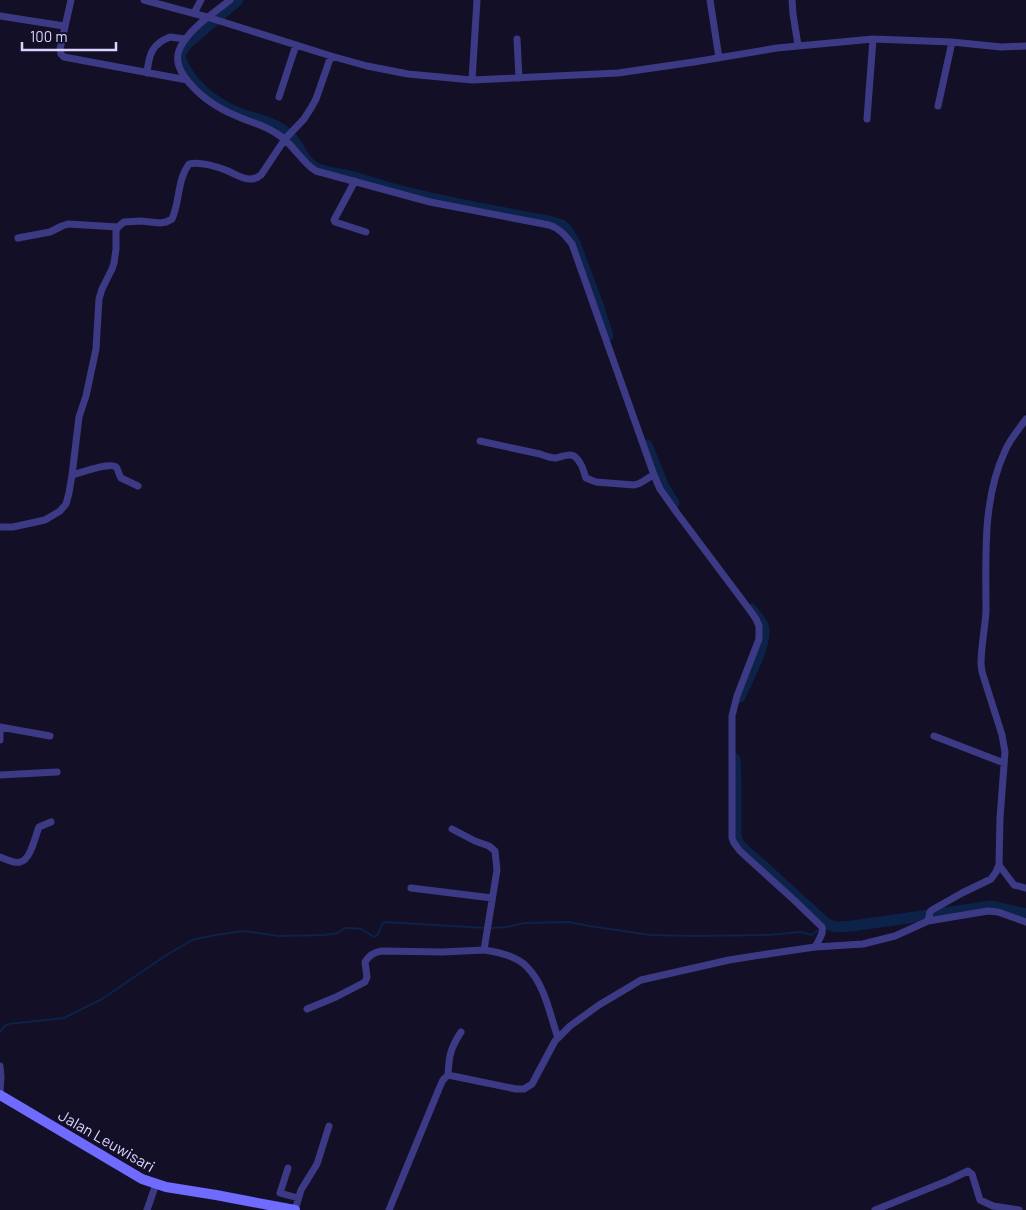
<svg xmlns="http://www.w3.org/2000/svg" width="1026" height="1210" viewBox="0 0 1026 1210" font-family="Barlow,sans-serif">
  <rect width="100%" height="100%" fill="#130f26"/>
  <g fill="none" stroke-linecap="round" stroke-linejoin="round">
    <path stroke="#0c2248" stroke-width="2" d="M491,928l16,-1 17,-4 45,-1 20,4 62,9 45,1 73,-1 31,-3 12,3 5,-4
      M0,1032c6,-8 8,-9 18,-9l46,-5 38,-19 63,-43 27,-16 23,-5 29,-4 35,5 45,-1 14,-2 7,-5h5l11,1 13,8 4,-3 4,-10 3,-2 101,6"/>
    <path stroke="#0c2248" stroke-width="11" d="M238,0l-51,44 -5,7 -2,6c9,27 34,46 59,56 13,5 28,7 39,14 5,3 11,7 15,12 8,10 11,23 23,29 12,5 28,6 41,10 13,4 26,8 40,12 50,12 101,22 152,31l13,4 5,5 8,13 24,65 9,28
      M647,445l17,42 10,16
      M740,697c7,-17 29,-55 23,-72 -3,-6 -8,-11 -12,-16
      M735,759l1,21v52l1,8 4,6 86,78 9,3 16,-1 140,-20 34,8"/>
    <path stroke="#3d3a85" stroke-width="7" d="M71,0l-11,49 1,5 3,3 123,23
      M144,0l63,17 124,39 36,10 41,8 64,6 146,-7 76,-11 83,-14 96,-9 79,3 49,5 25,-1
      M230,0c-16,13 -34,24 -46,41 -9,13 -8,23 0,35 14,20 32,32 55,41 11,5 24,8 35,15 18,9 26,29 42,39l114,31 119,23c10,3 16,10 23,19l82,231 6,14 17,24 75,100 4,6 3,7v13l-22,57 -5,20v122l2,5 6,8 54,49 28,27c2,7 -4,14 -7,20
      M710,0l9,58
      M792,0l1,14 5,31
      M194,13l7,-13
      M0,16l64,10
      M517,39l2,39
      M147,73c2,-19 5,-29 23,-36l15,2
      M472,80l5,-80
      M279,97l17,-52
      M938,106l14,-64
      M867,119l6,-80
      M355,181l-21,39 1,2 31,10
      M18,238l32,-6 12,-6 6,-2 50,3
      M480,441l60,13c5,2 10,4 16,4 10,-2 17,-8 24,5 3,4 4,10 6,15l10,4 38,3c8,-1 12,-7 20,-10
      M72,475c8,-2 38,-13 44,-8 2,2 3,8 5,11l17,8
      M0,527h13l32,-7 15,-9 6,-7 3,-11 3,-18 7,-58 7,-21 10,-47 3,-50 3,-10 10,-20 2,-6 2,-14v-18l2,-4 6,-5 17,-1 19,2 6,-1 6,-3c8,-17 5,-39 17,-55 10,-3 30,3 39,7 11,5 22,13 33,4l24,-36 19,-20 7,-11 5,-9 15,-43
      M0,727l50,9
      M0,727v13
      M934,736l70,27
      M0,775l57,-3
      M452,829l23,12 14,5 6,5 2,19 -13,80c14,2 33,6 43,17 18,18 23,48 31,71
      M0,857c6,2 14,7 20,5 11,-2 15,-26 19,-35l12,-5
      M999,865l15,20 12,3
      M411,888l81,10
      M928,921l60,-10 10,1 28,10
      M307,1009l29,-12 29,-15 2,-5 -2,-15c4,-7 10,-10 17,-11l61,1 41,-2
      M0,1066l1,11 -1,14
      M448,1075c1,-19 2,-26 13,-43
      M288,1168l-8,25 18,5
      M147,1210l9,-26
      M295,1210l6,-20 16,-26 12,-38
      M389,1210l52,-126 2,-4 5,-5 68,14h8l8,-5 23,-43 15,-15 29,-21 42,-25 88,-20 45,-7 41,-6 48,-3 32,-8 33,-15 2,-9 2,-2 30,-17 29,-14 5,-7 3,-7 1,-47 5,-66 -3,-17 -20,-63 -1,-8c0,-18 4,-35 5,-53 0,-53 -4,-111 19,-160 5,-12 14,-22 21,-32
      M875,1210l72,-29 21,-10 4,3 8,26 13,6 26,4"/>
    <path stroke="#6f6bff" stroke-width="10" d="M0,1095l142,84 24,8 50,8 79,15"/>
  </g>
  <g text-anchor="middle" dominant-baseline="central" stroke-width="4.5" stroke-linejoin="round" paint-order="stroke">
    <g font-size="16" fill="#d9d4ff" stroke="#130f26">
      <text transform="translate(107 1140) rotate(30)">Jalan Leuwisari</text>
    </g>
  </g>
  <path d="M22 42v8h94v-8" fill="none" stroke="#d9d4ff" stroke-width="2.5"/>
  <text x="30" y="42" font-size="15" fill="#d9d4ff" stroke="#130f26" stroke-width="4" paint-order="stroke">100 m</text>
</svg>
